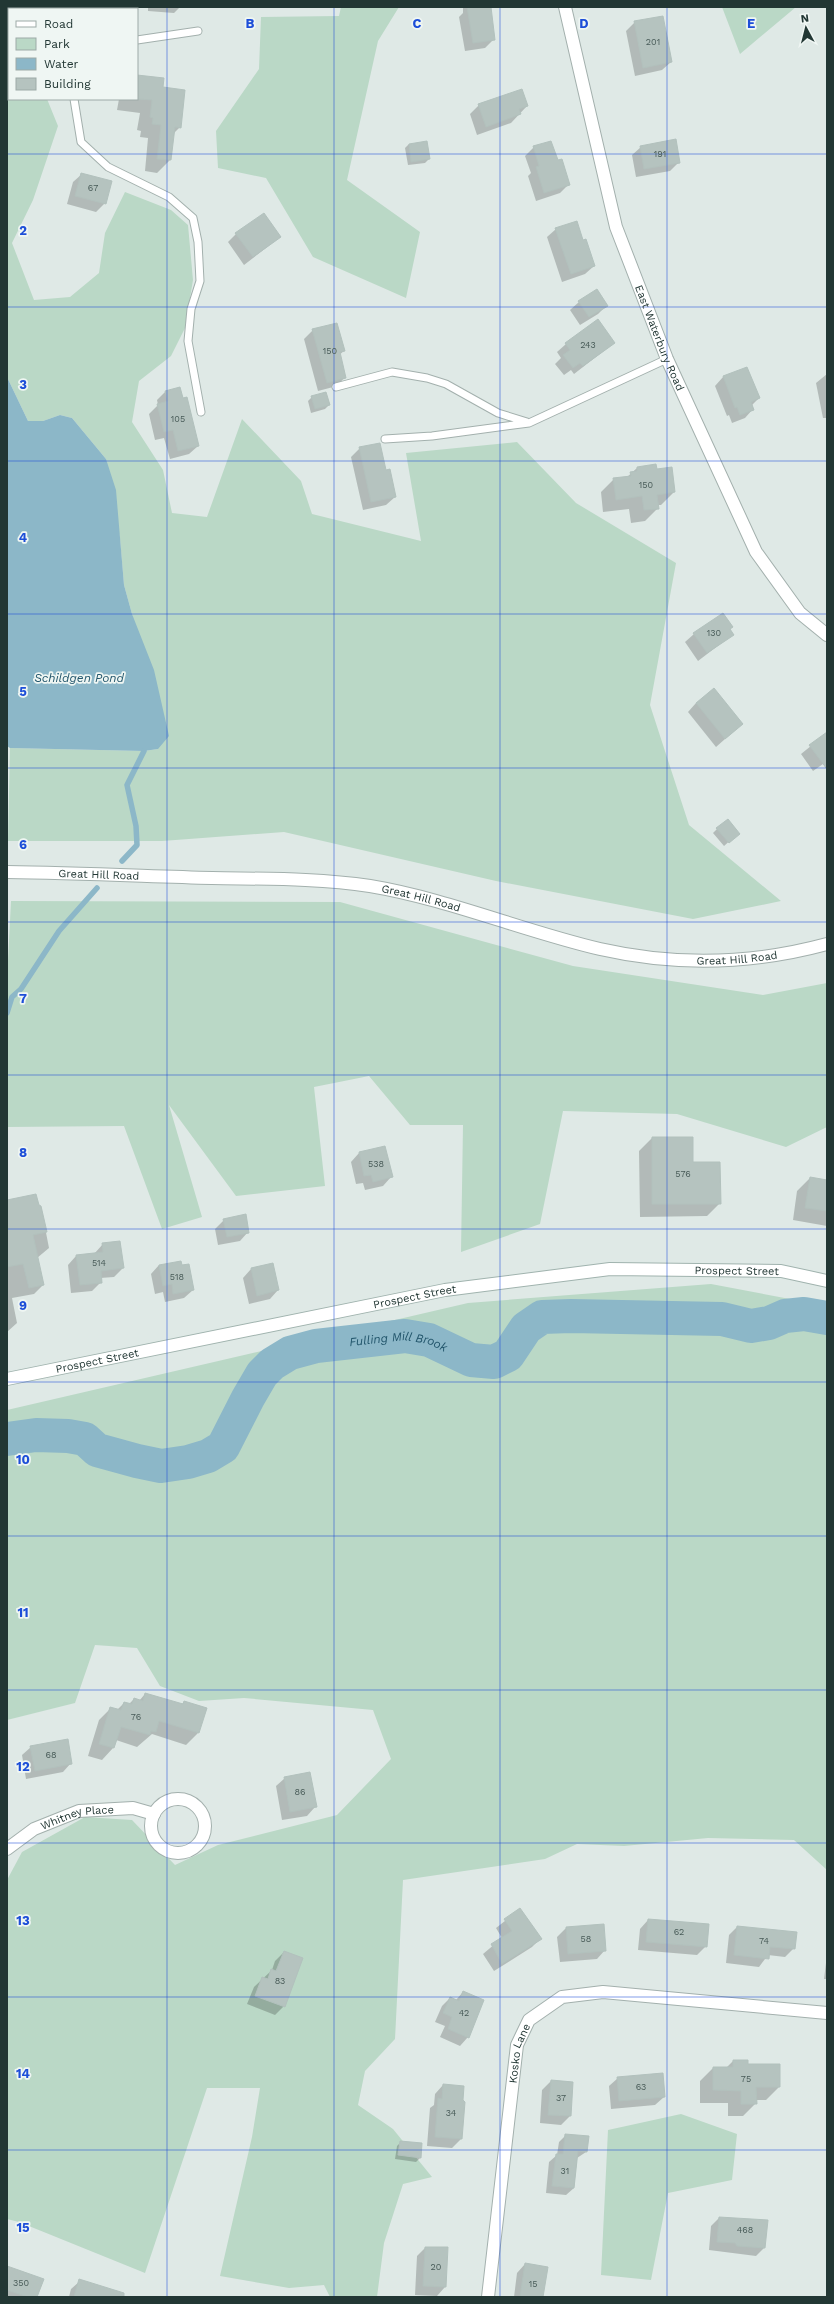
<svg xmlns="http://www.w3.org/2000/svg" width="834" height="2304" viewBox="0 0 834 2304" font-family="'Work Sans',sans-serif">
  <rect width="100%" height="100%" fill="#dfe9e6"/>
  <path fill="#bad8c6" d="M341,7h58l-21,34 -31,139 73,52 -14,66 -93,-41 -47,-79 -48,-10 -2,-37 43,-62 2,-52 78,-1z
    M722,7h74l-56,47z
    M7,58h2v41h38l11,27 -25,74 -21,43 22,57 36,-3 29,-24 6,-40 20,-41 46,18 17,15 5,55 -8,48 -14,28 -32,25 -7,41 31,48 9,43 35,4 35,-98 59,62 11,33 109,27 -15,-88 111,-11 59,61 100,60 -26,142 39,120 92,76 -88,18 -197,-38 -212,-49 -122,9h-154l2,-93 134,3 14,-2 -26,-135 -8,-29 -4,-46 -14,-80 -34,-41 -12,-3 -17,6h-15l-21,-44z
    M11,901l329,1 233,64 190,29 64,-12v144l-41,20 -109,-33 -114,-3 -23,113 -79,28 2,-127h-53l-41,-49 -55,11 11,99 -89,10 -67,-91 33,112 -40,12 -38,-103 -117,1v-146z
    M711,1284l116,22v564l-33,-30 -86,-2 -84,8 -47,-2 -32,15 -142,21 -8,159 -30,32 -7,34 35,24 39,48 -29,7 -19,59 -7,54h-47l-6,-12 -35,3 -69,-12 32,-139 8,-49h-53l-62,185 -126,-51 -12,-3v-339l15,-28 63,-35 47,3 43,45 43,-20 119,-30 54,-56 -18,-49 -129,-12 -45,3 -39,-15 -23,-38 -42,-3 -20,58 -68,17v-310l461,-107z
    M681,2114l56,20 -5,46 -64,13 -17,87 -50,-5 7,-145z"/>
  <path fill="#8cb7c8" d="M7,377l21,44h15l17,-6 12,3 34,41 10,31 8,95 8,29 22,56 15,66 -11,13 -14,2 -134,-3 -3,-2z"/>
  <path fill="#0003" d="M148,7h32l-6,6 -26,-2z
    M463,7h27l4,32 -9,9 -20,3 -6,-34 4,-4z
    M635,22l36,40 -9,8 -27,6 -9,-45z
    M137,76l25,12 18,39 -7,7 -3,26 -13,13 -12,-2 3,-33 -8,-1 1,-6 -4,-1 3,-17 -23,-3 2,-11h18z
    M479,105l48,1 -16,17 -34,12 -7,-21z
    M409,144l20,15 -4,4 -17,2 -3,-17z
    M534,147l23,14 12,23 -9,9 -24,8 -8,-25 3,-3 -6,-17z
    M641,147l38,15 -9,9 -34,6 -4,-22z
    M82,174l23,29 -9,9 -29,-8 6,-22z
    M556,229l26,12 12,25 -9,8 -23,8 -15,-45z
    M236,234l44,3 -36,28 -16,-23z
    M579,302l28,3 -9,9 -18,11 -10,-15z
    M313,330l31,21 -5,4 6,22 -8,9 -19,5 -14,-52z
    M614,343l-40,31 -3,-4 -7,5 -9,-11 6,-6 -4,-6 9,-8z
    M747,368l12,30 -7,7 1,4 -8,9 -13,5 -3,-8 -2,1 -12,-30 8,-9z
    M827,374v44h-4l-7,-35z
    M165,392l33,54 -9,8 -19,5 -6,-21 -9,2 -6,-26 9,-9 -1,-5z
    M312,397l17,8 -4,4 -14,4 -3,-12z
    M360,448l25,23 10,26 -9,8 -23,5 -12,-53z
    M637,468l19,2 18,22 -13,13h-4l1,3 -13,13 -14,2 -2,-14 -26,3 -2,-20 13,-13 12,-1z
    M729,630l3,5 -34,26 -13,-19 9,-8z
    M696,703l46,21 -26,23 -28,-35z
    M827,733v37l-4,-6 -10,7 -12,-17z
    M717,829l17,8 -10,9 -11,-13z
    M652,1138l40,25 28,40 -13,13 -67,1 -1,-66z
    M359,1153l32,24 -8,9 -18,4 -2,-7 -7,1 -5,-22z
    M810,1178l17,3v45l-34,-6 4,-29z
    M41,1207l8,41 -12,10 6,27 -9,9 -22,4 5,25 -10,9v-101z
    M224,1220l24,12 -8,9 -22,4 -3,-16z
    M103,1244l20,24 -9,9 -14,1 1,4 -9,9 -21,2 -3,-28 8,-9 18,-2z
    M159,1265l34,25 -9,8 -19,4 -2,-10 -8,2 -4,-20z
    M251,1269l27,21 -8,9 -21,5 -6,-26z
    M145,1694l36,11 3,-3 21,6 -7,25 -12,12 -34,-11 -15,13 -21,-7 -3,8 -11,12 -14,-4 11,-36 12,-12 6,2 7,-7 5,1 5,-5 5,2z
    M31,1747l40,16 -8,9 -37,7 -4,-24z
    M285,1778l30,29 -8,9 -25,4 -6,-34z
    M520,1909l20,30 -8,8 -38,24 -11,-17 19,-16 -6,-10z
    M648,1920l58,26 -9,9 -59,-5 2,-21z
    M603,1925l2,25 -8,9 -37,3 -3,-25 9,-9z
    M737,1927l57,21 -9,9 -17,-2 -9,12 -33,-4 3,-28z
    M284,1952v54l-9,9 -28,-11 7,-17 18,-17 3,-9z
    M827,1955v24h-3z
    M463,1992l5,45 -8,9 -20,-9 5,-11 -10,-4 7,-16 8,-8 6,2z
    M733,2061l14,4 32,22 -13,13h-11l1,3 -13,13h-15v-13h-28v-22l13,-13h13z
    M618,2078l46,19 -9,8 -44,4 -2,-23z
    M551,2081l21,1 -2,34 -9,9 -21,-2 2,-33z
    M443,2085l21,17 -3,37 -9,9 -25,-2 3,-38 4,-3 1,-11z
    M566,2135l20,17 -9,6 -3,30 -8,7 -20,-2 3,-31 8,-7 2,-13z
    M401,2142l19,16 -4,4 -21,-3 2,-13z
    M719,2218l45,30 -8,8 -47,-6 2,-24z
    M425,2248h22l-2,39 -8,9 -22,-1 2,-39z
    M525,2264l17,33h-28l3,-24z
    M7,2267l29,30h-29z
    M80,2281l35,16h-46l2,-8z"/>
  <g fill="none" stroke-linecap="round" stroke-linejoin="round">
    <path stroke="#8cb7c8" stroke-width="5.5" d="M122,861l15,-16 -1,-19 -9,-41 17,-34
      M7,1013l5,-16 9,-8 38,-58 38,-43"/>
    <path stroke="#8cb7c8" stroke-width="34" id="s1" d="M7,1439l29,-4 32,1 17,3 12,11 40,11 24,5 27,-4 20,-6 15,-9 25,-49 14,-24 10,-10 18,-11 26,-7 89,-10 24,4 42,20 23,2 14,-7 18,-27 16,-11 29,-1 151,3 29,7 18,-3 16,-7 19,-2 23,4"/>
  </g>
  <path fill="#b5c3bf" stroke="#b2c1bd" d="M467,7h24l4,33 -22,3z
    M663,16l9,46 -29,6 -9,-47z
    M137,75l27,3 -1,9 22,3 -4,38 -6,-1 -4,33 -14,-1 4,-34 -9,-1 1,-6 -3,-1 2,-17 -15,-1z
    M522,89l6,17 -9,3 2,5 -35,13 -8,-23z
    M676,139l4,24 -36,6 -4,-23z
    M427,141l3,18 -19,3 -2,-18z
    M551,141l7,19 4,-1 8,26 -26,8 -8,-26 3,-1 -6,-20z
    M81,173l31,8 -6,23 -31,-8z
    M264,213l17,24 -28,20 -18,-24z
    M577,221l6,19 3,-1 9,27 -24,8 -16,-46z
    M597,289l11,17 -19,11 -11,-16z
    M598,319l17,24 -32,23 -3,-3 -7,5 -10,-13 7,-5 -5,-7z
    M337,323l8,28 -5,1 6,26 -19,5 -15,-54z
    M747,367l13,31 -9,4 3,8 -14,5 -3,-8 -2,1 -12,-32z
    M180,387l3,11 4,-1 12,49 -21,5 -5,-21 -9,2 -7,-28 11,-3 -3,-10z
    M326,392l4,13 -15,4 -4,-13z
    M380,443l6,27 4,-1 6,28 -25,5 -12,-55z
    M656,464l1,5 15,-2 3,25 -18,3 2,14 -15,1 -2,-14 -26,4 -3,-22 18,-2 -1,-4 7,-1v-4z
    M723,613l10,14 -3,2 4,6 -27,18 -14,-20z
    M714,688l29,36 -18,15 -29,-36z
    M827,732v37l-18,-24z
    M728,819l12,15 -11,9 -13,-15z
    M652,1137h41v25h27l1,42h-69z
    M385,1146l8,31 -20,5 -2,-7 -7,1 -5,-24z
    M810,1177l17,3v31l-22,-3z
    M36,1194l3,11 2,1 6,26 -14,3 11,50 -15,3 -6,-24 -16,3v-67z
    M246,1214l3,19 -22,4 -4,-18z
    M120,1241l4,27 -23,3 1,12 -22,2 -4,-30 27,-3 -1,-9z
    M181,1261l1,4 7,-1 5,26 -21,4 -1,-10 -9,2 -4,-21z
    M273,1263l6,27 -22,6 -6,-28z
    M145,1693l38,11 1,-3 23,7 -8,25 -40,-12 -3,11 -5,-1 -1,4 -29,-8 -7,21 -15,-4 11,-37 11,3 3,-8 8,2 2,-6 9,3z
    M68,1739l4,25 -37,7 -5,-25z
    M310,1772l7,35 -27,5 -6,-35z
    M520,1908l22,31 -40,25 -11,-20 21,-13 -8,-12z
    M648,1919l61,5 -2,23 -61,-5z
    M604,1924l2,27 -38,3 -2,-27z
    M737,1926l60,6 -2,17 -25,-2 -1,12 -35,-4z
    M284,1951l19,7 -18,49 -30,-11 7,-19 6,2 3,-10 5,2z
    M463,1991l21,9 -15,38 -21,-9 4,-12 -9,-4 7,-16 9,4z
    M733,2060h15v4h32v23h-24l1,17h-16v-13l-28,-1v-23h20z
    M663,2073l2,24 -46,4 -2,-24z
    M551,2080l22,2 -2,34 -23,-1z
    M443,2084l21,2 -1,14 2,2 -3,37 -27,-2 3,-39 4,1z
    M565,2134l24,2 -2,16 -9,-1 -4,37 -22,-2 4,-32h7z
    M400,2141l22,2 -1,15 -23,-3z
    M719,2217l49,3 -3,28 -28,-2 -2,-3 -18,-1z
    M425,2247h23l-2,40 -23,-1z
    M525,2263l23,4 -5,30h-23z
    M7,2266l37,13 -7,18h-9l-21,-7z
    M79,2279l45,14v4h-50z"/>
  <g fill="none" stroke-linecap="round" stroke-linejoin="round">
    <g stroke="#a3b0ad" stroke-width="9">
      <path id="lane" d="M7,32l2,1
        M137,40l61,-9
        M74,99l7,43 27,25 61,30 24,21 5,24 2,39 -9,28 -3,32 13,71
        M336,387l56,-15 35,6 19,6 52,29 29,9
        M385,439l47,-3 97,-13 138,-64"/>
    </g>
    <g stroke="#a3b0ad" stroke-width="14">
      <g id="street">
        <path id="s2" d="M565,7l51,220 51,132 89,193 44,61 27,22"/>
        <path id="s3" d="M7,872c68,1 136,4 205,6 52,1 106,0 158,8 78,13 153,45 230,63 75,17 153,15 227,-5"/>
        <circle cx="178" cy="1826" r="27"/>
        <path id="s4" d="M7,1849l27,-20 45,-18 54,-3 21,6"/>
        <path id="s5" d="M488,2297l29,-252 12,-25 33,-23 41,-5 224,21"/>
      </g>
    </g>
    <g stroke="#a0b3ae" stroke-width="14">
      <g id="secondary">
        <path id="s6" d="M7,1379l438,-89 165,-21 171,2 46,10"/>
      </g>
    </g>
    <use href="#lane" stroke="#fff" stroke-width="7"/>
    <use href="#street" stroke="#fff" stroke-width="12"/>
    <use href="#secondary" stroke="#fff" stroke-width="12"/>
  </g>
  <path fill="none" stroke="#1d4ed8" stroke-width="1" stroke-opacity="0.55" d="M167,7v2290M334,7v2290M500,7v2290M667,7v2290M7,154h820M7,307h820M7,461h820M7,614h820M7,768h820M7,922h820M7,1075h820M7,1229h820M7,1382h820M7,1536h820M7,1690h820M7,1843h820M7,1997h820M7,2150h820"/>
  <g text-anchor="middle" dominant-baseline="central" stroke-width="3.5" stroke-linejoin="round" paint-order="stroke">
    <g font-size="9" fill="#475a57">
      <text x="653" y="42">201</text>
      <text x="660" y="154">191</text>
      <text x="93" y="188">67</text>
      <text x="588" y="345">243</text>
      <text x="330" y="351">150</text>
      <text x="178" y="419">105</text>
      <text x="646" y="485">150</text>
      <text x="714" y="633">130</text>
      <text x="376" y="1164">538</text>
      <text x="683" y="1174">576</text>
      <text x="99" y="1263">514</text>
      <text x="177" y="1277">518</text>
      <text x="136" y="1717">76</text>
      <text x="51" y="1755">68</text>
      <text x="300" y="1792">86</text>
      <text x="679" y="1932">62</text>
      <text x="586" y="1939">58</text>
      <text x="764" y="1941">74</text>
      <text x="280" y="1981">83</text>
      <text x="464" y="2013">42</text>
      <text x="746" y="2079">75</text>
      <text x="641" y="2087">63</text>
      <text x="561" y="2098">37</text>
      <text x="451" y="2113">34</text>
      <text x="565" y="2171">31</text>
      <text x="745" y="2230">468</text>
      <text x="436" y="2267">20</text>
      <text x="21" y="2283">350</text>
      <text x="533" y="2284">15</text>
    </g>
    <g font-size="11" fill="#223734" stroke="#eff6f3">
      <text stroke="none"><textPath href="#s2" startOffset="345">East Waterbury Road</textPath></text>
      <text stroke="none"><textPath href="#s3" startOffset="92">Great Hill Road</textPath></text>
      <text stroke="none"><textPath href="#s3" startOffset="416">Great Hill Road</textPath></text>
      <text stroke="none"><textPath href="#s3" startOffset="740">Great Hill Road</textPath></text>
      <text stroke="none"><textPath href="#s6" startOffset="740">Prospect Street</textPath></text>
      <text stroke="none"><textPath href="#s6" startOffset="416">Prospect Street</textPath></text>
      <text stroke="none"><textPath href="#s6" startOffset="92">Prospect Street</textPath></text>
      <text stroke="none"><textPath href="#s4" startOffset="79">Whitney Place</textPath></text>
      <text stroke="none"><textPath href="#s5" startOffset="246">Kosko Lane</textPath></text>
    </g>
    <g font-size="12" font-style="italic" fill="#23566c" stroke="#eff6f3">
      <text x="79" y="678">Schildgen Pond</text>
      <text stroke="none"><textPath href="#s1" startOffset="455">Fulling Mill Brook</textPath></text>
    </g>
  </g>
  <g font-size="13" text-anchor="middle" font-weight="bold" fill="#1d4ed8" stroke="#eff6f3" stroke-width="3.5" stroke-linejoin="round" paint-order="stroke">
    <text x="250" y="28">B</text>
    <text x="417" y="28">C</text>
    <text x="584" y="28">D</text>
    <text x="751" y="28">E</text>
    <text x="23" y="235">2</text>
    <text x="23" y="389">3</text>
    <text x="23" y="542">4</text>
    <text x="23" y="696">5</text>
    <text x="23" y="849">6</text>
    <text x="23" y="1003">7</text>
    <text x="23" y="1157">8</text>
    <text x="23" y="1310">9</text>
    <text x="23" y="1464">10</text>
    <text x="23" y="1617">11</text>
    <text x="23" y="1771">12</text>
    <text x="23" y="1925">13</text>
    <text x="23" y="2078">14</text>
    <text x="23" y="2232">15</text>
  </g>
  <rect width="834" height="2304" fill="none" stroke="#223734" stroke-width="16"/>
  <rect x="8" y="8" width="130" height="92" fill="#eff6f3" stroke="#9daaa7"/>
  <rect x="16" y="21" width="20" height="6" fill="#ffffff" stroke="#9daaa7"/>
  <text x="44" y="28" font-size="12" fill="#223734">Road</text>
  <rect x="16" y="38" width="20" height="12" fill="#bad8c6" stroke="#9daaa7"/>
  <text x="44" y="48" font-size="12" fill="#223734">Park</text>
  <rect x="16" y="58" width="20" height="12" fill="#8cb7c8" stroke="#9daaa7"/>
  <text x="44" y="68" font-size="12" fill="#223734">Water</text>
  <rect x="16" y="78" width="20" height="12" fill="#b5c3bf" stroke="#9daaa7"/>
  <text x="44" y="88" font-size="12" fill="#223734">Building</text>
  <g transform="translate(806 28) rotate(353)" stroke="#eff6f3" stroke-width="3" paint-order="stroke">
  <path d="M0-3L7 15L0 10L-7 15Z" fill="#223734"/>
  <text y="-6" font-size="11" font-weight="bold" text-anchor="middle" fill="#223734">N</text>
  </g>
</svg>
